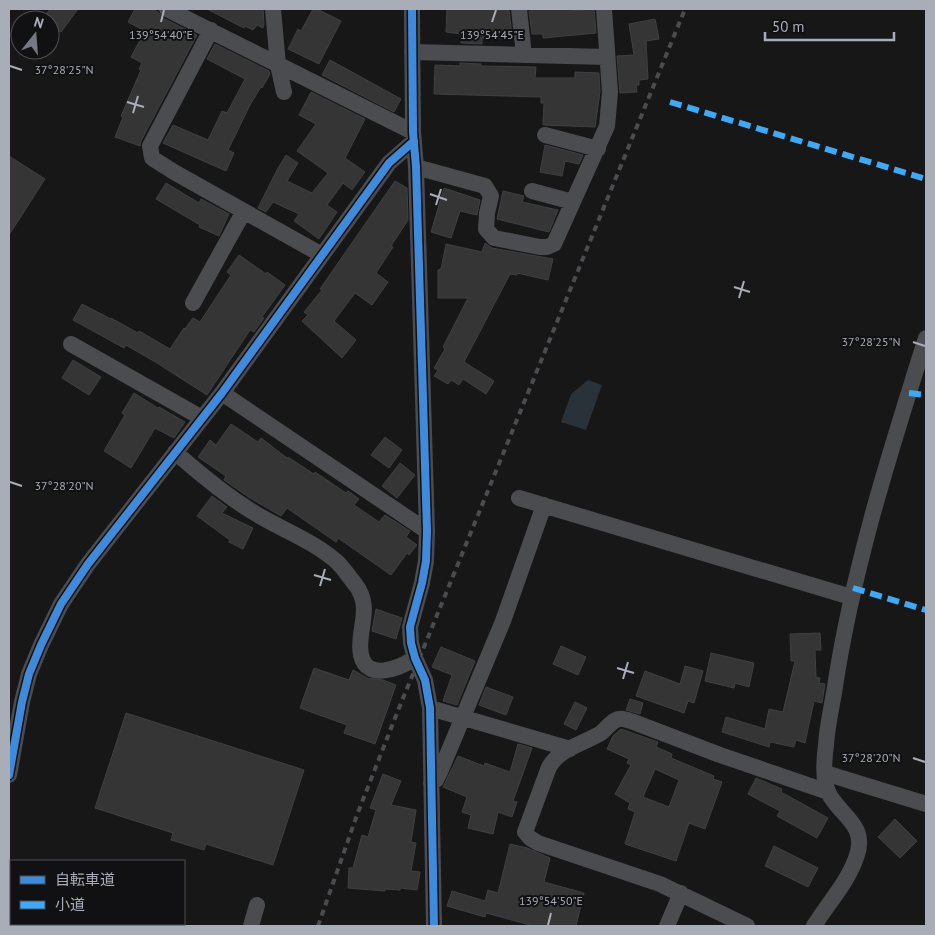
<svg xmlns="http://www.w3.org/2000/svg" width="935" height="935" viewBox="0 0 935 935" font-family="'PT Sans','Noto Sans JP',sans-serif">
  <rect width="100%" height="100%" fill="#171717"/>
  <path fill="#2a3239" d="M588,380l14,5 -16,45 -25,-8 10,-28z"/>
  <path fill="#353536" stroke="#3f4043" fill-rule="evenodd" d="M50,9h28l-17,23 -11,-8v-4l-7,-1z
    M135,9h16l7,3 5,6 34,17 -56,106 -1,5 -25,-9 8,-20 -2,-1 20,-46 -2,-1 3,-6 -11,-6 14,-26 -17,-9z
    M207,9h56l1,15 -1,4 -6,-3 -4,5 -8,-4 -1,2z
    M313,9h4l24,12 -22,43 -31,-15 10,-20 3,2z
    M447,9l62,1 3,25h-3v4l-27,-1v6l-21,-1v-9l-15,-2z
    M532,9h36v2l26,-2 2,24 -53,5v-4h-11l-3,-23h3z
    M655,19l4,20 -13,2 2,38 -9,1v5h-3l1,7 -17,1 -3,-37 17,-1 -5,-31z
    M215,44l54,27 1,3 -8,14 -1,-1 -11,18 -22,45 6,3 -8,18 -63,-28 10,-18 35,15 14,-29 5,2 18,-34 -38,-20z
    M330,60l71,39 -7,13 -72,-37z
    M460,63l21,1v2l55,1 -1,11h40v-6l24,1 1,19 -5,35 -52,-2 1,-22h-3v-6l-107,-3 1,-29 25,1z
    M311,92l54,27 -20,39 20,14 -13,18 -9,-7 -16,22 10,7 -18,27 -25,-18 5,-7 -26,-12 -7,10 -8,-4 19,-38 9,-15 12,8 -11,18 25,12 16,-20 -31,-22 19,-27 -17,-9z
    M545,145l38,10 -4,9 -14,-3 -3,15 -22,-4z
    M9,156l36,23 -36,56z
    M395,181l12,7 1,32 -17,26 2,1 -17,26 12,9 -16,23 -17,-12 -21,28 22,19 -14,18 -40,-37 6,-6 -4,-3 18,-22 -2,-1z
    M166,183l33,20 2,-4 28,15 -10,22 -20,-9 1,-2 -44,-26z
    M444,188l36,12 -3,15 -17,-4 -9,27 -20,-6z
    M503,191l21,5 -2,6 36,8 -9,22 -52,-13z
    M485,243l7,5 61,11 -5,21 -31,-7v2l-7,-1 -46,88 30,19 -8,13 -23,-15 -4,6 -8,-5 -3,4 -14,-8 4,-6 -4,-2 11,-19 -2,-2 25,-49h-30v-28l3,-1 5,-25 36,8z
    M239,255l27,19 1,-2 18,13 -23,32 2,1 -10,14 -4,-2 -43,65 -50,-32 -31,-18 -2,3 -51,-28 9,-16 29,15v-1l27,15 1,-2 31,18 14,-21 1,1 8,-11 7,4 31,-47 -4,-3z
    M73,360l28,17 -12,18 -27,-17z
    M134,393l24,15 1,-1 26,15 -11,16 -19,-10 -24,40 -27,-17 21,-36 -3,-2z
    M231,424l27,18 3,-4 26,20 1,-1 26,17 1,-2 31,21 2,-2 11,8 -5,6 25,17 6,-7 25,16 -4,6 11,8 -8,10 -2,-2 -16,22 -53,-37 -2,4 -49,-34 -6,8 -31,-18 -26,-18 2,-4 -28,-19 12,-17 6,5z
    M385,437l17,13 -13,18 -18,-13z
    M400,463l15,12 -18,23 -15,-12z
    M212,496l15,11 -5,6 31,15 -10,21 -14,-7 1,-2 -33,-24z
    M376,609l26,9 -6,21 -24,-8z
    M820,633l1,17h-6l1,27 4,1 -1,5 6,1 -3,19 -8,-2 -9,42 -9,-3 -2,7 -24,-5 -1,5 -47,-15 4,-15 39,12 4,-20 14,3 12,-51h-4l-1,-27z
    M561,646l25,11 -8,18 -25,-11z
    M441,647l34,14 -18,44 -14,-4 9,-26 -20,-8z
    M711,653l43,10 -5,24 -14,-4 -1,5 -29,-7z
    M685,666l18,5 -9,32 -6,-2 -4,12 -48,-17 9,-25 35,13z
    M314,668l35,12 4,-10 14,8 16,2 13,5 -21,59 -31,-11 3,-8 -47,-17z
    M486,687l27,10 -7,18 -27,-10z
    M630,699l13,4 -3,11 -14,-4z
    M575,702l12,6 -11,22 -12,-6z
    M126,713l178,57 -31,95 -67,-21 -2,6 -33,-10 2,-7 -78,-25z
    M621,729l37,13 -2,5 16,7 -1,4 43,18 -1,3 9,3 -17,47 -16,-6 -13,38 -51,-17 10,-32 -7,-3 2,-6 -15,-9 16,-29 -4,-2 2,-4 -22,-10 6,-13zM655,769l24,11 -10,27 -26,-10z
    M518,744l14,4 -19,53 4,1 -5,15 -14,-5 -5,22 -25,-6 3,-13 -9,-3 5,-15 -24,-10 15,-31 26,10 1,-3 25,9z
    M383,774l18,7 -10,24 25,5 -5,32 5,1 -5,28 9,1 -3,18 -17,-2v2l-15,-1v2l-37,-3 1,-20h4l9,-33 6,2 8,-27 -6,-2z
    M756,778l26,11 -1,3 47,26 -11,20 -40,-22 3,-5 -32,-17z
    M895,819l22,22 -17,17 -22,-21z
    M510,844l17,4 23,10 -6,24 40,11 -8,33h-42l-48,-13 -1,4 -38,-11 5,-15 33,10 3,-11 10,3z
    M774,846l44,22 -10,19 -43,-21z"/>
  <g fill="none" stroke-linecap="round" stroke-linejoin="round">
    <path stroke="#4b4c50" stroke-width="16" d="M167,9l246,123
      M273,9l5,56 6,27
      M412,9l1,123 3,35 11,364 -1,30 -4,22 -12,44 1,16 4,15 10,22 5,28 4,218
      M519,9l5,46
      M211,30l-61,116 2,12 22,14 148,83
      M412,52l195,5
      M545,135l53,14
      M416,167l69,19 6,10 -4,17 -1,16 8,9 46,9h7l7,-3 53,-118 3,-34 -6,-83
      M532,191l41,11
      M193,303l51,-92
      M71,344l131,74
      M222,393l205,138
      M175,452c25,22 50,43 78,60 27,17 59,28 83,49 7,6 13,16 19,23 19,24 1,47 6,71 6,27 39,13 54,3
      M519,498l332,99
      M430,708l140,41
      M825,773l101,31
      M9,775l13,-73 7,-28 12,-29 20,-41 27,-40 134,-171 167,-230 25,-22
      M431,783l5,-3 4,-8 63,-151 41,-116
      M9,878h2
      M149,924l1,2
      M163,924l1,2
      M251,926l6,-21
      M667,926l14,-33
      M747,926l-87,-42 -122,-41 -8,-5 -5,-6 24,-65c11,-19 34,-23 52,-34 5,-4 9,-10 15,-13 4,-3 10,0 15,1l89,34 108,37
      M814,926c14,-23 35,-45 43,-71 10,-30 -17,-40 -28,-61 -7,-13 -5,-34 -3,-49 1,-17 5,-35 8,-52 18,-122 55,-238 92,-355"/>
    <path stroke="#4b4c4f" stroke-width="4" stroke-dasharray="6 5" stroke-linecap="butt" d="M318,926l39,-111 40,-102 288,-704"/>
    <path stroke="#3fa9f5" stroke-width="6" stroke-dasharray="12 6" stroke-linecap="butt" d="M670,102l256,77
      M909,393l17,2
      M853,588l73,22"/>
    <g stroke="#111113" stroke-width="11">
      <path id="cycleway" d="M412,9l1,123 3,35 11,364 -1,30 -4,22 -12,44 1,16 4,15 10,22 5,28 4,218
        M9,775l13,-73 7,-28 12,-29 20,-41 27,-40 134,-171 167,-230 25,-22"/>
    </g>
    <use href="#cycleway" stroke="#408adc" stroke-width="8"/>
  </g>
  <path fill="none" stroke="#a8adb8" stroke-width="2" d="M161,22l3,-12M492,22l4,-12M10,66l12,4M127,102l17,5M133,113l5,-17M430,194l17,6M436,205l5,-16M734,287l16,5M739,298l5,-17M913,342l12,4M10,482l12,4M314,575l17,5M320,586l5,-17M617,668l17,5M623,679l5,-17M913,758l12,4M548,925l3,-12"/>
  <g font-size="12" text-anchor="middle" fill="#a8adb8" stroke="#111113" stroke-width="4" stroke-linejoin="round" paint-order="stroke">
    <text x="161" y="39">139°54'40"E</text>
    <text x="492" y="39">139°54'45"E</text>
    <text x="64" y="74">37°28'25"N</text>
    <text x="871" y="346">37°28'25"N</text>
    <text x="64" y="490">37°28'20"N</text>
    <text x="871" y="762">37°28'20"N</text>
    <text x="551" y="905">139°54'50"E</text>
  </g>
  <rect width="935" height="935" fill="none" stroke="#a8adb8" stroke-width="20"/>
  <rect x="10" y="860" width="175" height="65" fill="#111113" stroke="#4d4f55"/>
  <rect x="20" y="876" width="25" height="8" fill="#408adc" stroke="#4d4f55"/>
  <text x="55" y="885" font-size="15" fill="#a8adb8">自転車道</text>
  <rect x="20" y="901" width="25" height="8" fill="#3fa9f5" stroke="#4d4f55"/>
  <text x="55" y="910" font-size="15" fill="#a8adb8">小道</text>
  <g transform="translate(35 35) rotate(17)"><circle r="24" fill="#111113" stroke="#4d4f55"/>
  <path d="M0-4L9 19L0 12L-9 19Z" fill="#757880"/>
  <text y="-8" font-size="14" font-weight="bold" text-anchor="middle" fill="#a8adb8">N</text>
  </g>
  <path d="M765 32v8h129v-8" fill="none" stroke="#a8adb8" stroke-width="2.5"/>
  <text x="772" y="32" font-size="15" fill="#a8adb8" stroke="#111113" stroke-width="4" paint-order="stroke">50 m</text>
</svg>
